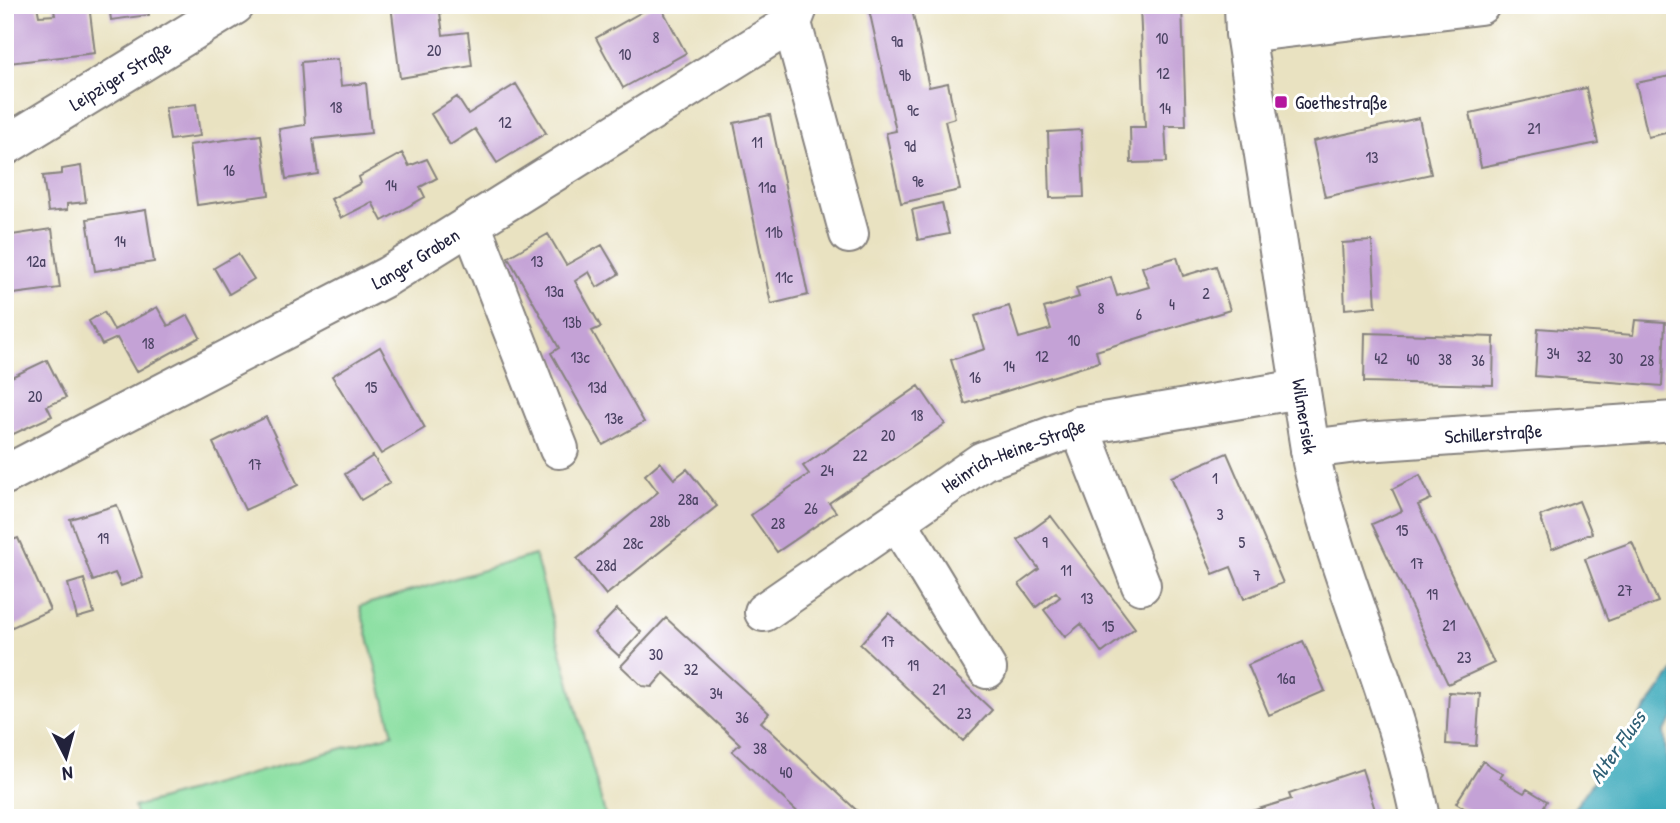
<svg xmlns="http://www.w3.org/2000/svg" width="1680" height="823" viewBox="0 0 1680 823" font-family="'Patrick Hand',sans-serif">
  <rect width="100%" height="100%" fill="#fff"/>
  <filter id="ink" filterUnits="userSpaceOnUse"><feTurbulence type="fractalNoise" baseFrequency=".0143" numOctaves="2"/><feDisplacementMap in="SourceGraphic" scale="14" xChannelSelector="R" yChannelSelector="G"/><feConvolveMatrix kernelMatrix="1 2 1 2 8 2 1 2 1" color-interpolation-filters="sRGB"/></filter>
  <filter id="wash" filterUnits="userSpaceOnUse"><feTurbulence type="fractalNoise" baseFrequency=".00686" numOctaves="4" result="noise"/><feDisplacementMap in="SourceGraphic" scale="28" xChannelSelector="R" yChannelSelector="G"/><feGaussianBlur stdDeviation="1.57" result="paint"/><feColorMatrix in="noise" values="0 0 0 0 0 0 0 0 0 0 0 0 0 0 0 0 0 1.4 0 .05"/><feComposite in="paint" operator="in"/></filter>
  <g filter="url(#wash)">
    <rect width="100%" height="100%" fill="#e9e2c1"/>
    <path fill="#8adfa1" stroke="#56806e" stroke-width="2" d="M535,555l71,263h-469l-3,-11 259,-73 -33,-128z"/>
    <path fill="#3daabc" stroke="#30667c" stroke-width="2" d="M1675,669v48l-11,14 9,87h-106z"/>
    <g id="blocks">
      <path fill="#c4a2d6" d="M37,5l2,11 16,-1 -2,-9 36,-1 6,48 -86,10 -4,-56z
        M109,5h39l1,10 -38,5z
        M391,5h48l4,30 25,-3 4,34 -72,12z
        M654,5h6l26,48 -63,35 -27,-50z
        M868,5h43l18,82 19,-4 7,35 -10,3 15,69 -59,13 -15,-70 10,-2z
        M1140,5h42l4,121h-21l2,36 -36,1 -1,-36h15z
        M338,59l3,27 25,-3 5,50 -58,6 5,35 -32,5 -7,-50 26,-4 -4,-63z
        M1675,75v56l-27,6 -12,-54z
        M516,84l30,49 -49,30 -22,-34 -25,16 -19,-31 26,-17 11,17z
        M1586,88l12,55 -117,24 -11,-54z
        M196,104l4,32 -30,4 -5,-32z
        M770,115l38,180 -37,9 -37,-181z
        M1419,118l12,56 -106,23 -12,-56z
        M1081,130l3,67 -34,1 -2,-66z
        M261,135l8,60 -72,10 -8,-60z
        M402,153l7,13 18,-7 10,19 -17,9 5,10 -43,24 -10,-19 -31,16 -10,-19 30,-16 -2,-6z
        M81,166l5,36 -19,2v6l-19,2 -5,-36 19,-2v-5z
        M942,203l7,31 -31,6 -6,-30z
        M146,210l8,52 -59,9 -8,-52z
        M52,229l8,59 -55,7v-59z
        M548,234l18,31 36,-20 17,29 -22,13 -8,-15 -14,9 26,46 -9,4 52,91 -41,23 -52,-92 8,-5 -51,-91z
        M1372,241l4,65 -31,3 -3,-66z
        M238,254l16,25 -25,15 -15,-26z
        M1177,257l6,19 33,-10 14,44 -134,41 3,11 -134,42 -14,-44 34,-11 -10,-33 34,-10 10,32 32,-9 -7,-21 35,-11 -3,-9 35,-11 6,19 32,-9 -7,-20z
        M157,307l11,19 20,-11 12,22 -64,35 -19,-34 -15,7 -13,-24 15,-9 10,18z
        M1635,320l30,2 -3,64 -127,-10 3,-48 95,7z
        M1365,333l129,4 -1,48 -129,-3z
        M380,347l45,81 -44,26 -49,-78z
        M47,360l19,38 -19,8 5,10 -47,22v-31l5,-3 -5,-9v-15z
        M919,386l26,38 -116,79 7,9 -59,40 -26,-37 58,-41 -6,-8z
        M266,417l32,68 -53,25 -32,-67z
        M1227,453l56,130 -39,16 -13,-32 -18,7 -42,-97z
        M373,456l17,27 -29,17 -16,-26z
        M660,462l14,17 13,-10 30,37 -111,89 -29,-36 81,-67 -13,-17z
        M1420,475l11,24 -13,6 76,158 -46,21 -76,-160 30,-13 -10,-22z
        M1579,501l13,32 -40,16 -12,-33z
        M117,505l26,73 -22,8 -6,-13 -22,8 -23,-62z
        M1051,516l84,112 -33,25 -21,-29 -16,13 -21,-27 16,-13 -4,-5 -20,15 -17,-23 20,-15 -21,-29z
        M18,538l32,72 -42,19 -3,-86z
        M1632,542l26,60 -50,19 -23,-62z
        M84,579l10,34 -17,5 -9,-34z
        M617,609l24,23 -22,24 -25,-23z
        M889,613l103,97 -29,31 -103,-97z
        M666,618l103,95 -8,9 104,96h-61l-72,-67 8,-7 -76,-71 -12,14 -10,-1 -21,-20z
        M1303,641l22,50 -56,24 -21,-50z
        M1449,692l31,2 -4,52 -30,-2z
        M1483,761l20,13 -3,4 12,8 12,7 3,-4 20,12 -10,17h-57l-24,-15z
        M1362,769l14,44 -13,5h-123l-1,-3 52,-16 -2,-5z"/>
    </g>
  </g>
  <g filter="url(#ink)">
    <use href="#blocks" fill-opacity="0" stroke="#86827e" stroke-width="2"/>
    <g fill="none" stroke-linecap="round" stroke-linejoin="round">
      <g stroke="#86827e" stroke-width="42">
        <g id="minor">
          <path id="s1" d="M1244,5l1,28 67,429c27,121 84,234 108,356"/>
          <path d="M792,23l57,211"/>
          <path d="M1245,33l235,-28"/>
          <path id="s2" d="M5,146l230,-141"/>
          <path d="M471,224l88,225"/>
          <path d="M1079,426l62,159"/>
          <path id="s3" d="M1310,449l55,-7 310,-21"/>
          <path id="s4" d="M5,475l383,-199 404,-253 7,-18"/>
          <path d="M897,521l90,148"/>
          <path id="s5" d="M764,612l219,-151 96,-35 221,-37"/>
        </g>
      </g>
      <use href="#minor" stroke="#fff" stroke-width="38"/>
    </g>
  </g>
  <rect fill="#b5179e" stroke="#fff" stroke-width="2.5" x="1274" y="95" width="14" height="14" rx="3.5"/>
  <g text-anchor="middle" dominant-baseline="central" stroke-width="6" stroke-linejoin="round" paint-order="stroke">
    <g font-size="16" fill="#4a4262">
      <text x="656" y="37">8</text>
      <text x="1162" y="38">10</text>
      <text x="897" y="41">9a</text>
      <text x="434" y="50">20</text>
      <text x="625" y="54">10</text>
      <text x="1163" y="73">12</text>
      <text x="905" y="75">9b</text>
      <text x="336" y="107">18</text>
      <text x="1165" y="108">14</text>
      <text x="913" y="110">9c</text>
      <text x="505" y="122">12</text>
      <text x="1534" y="128">21</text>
      <text x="757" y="142">11</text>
      <text x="910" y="146">9d</text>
      <text x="1372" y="157">13</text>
      <text x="229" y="170">16</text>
      <text x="918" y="181">9e</text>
      <text x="391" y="185">14</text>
      <text x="767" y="187">11a</text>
      <text x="774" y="232">11b</text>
      <text x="120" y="241">14</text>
      <text x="36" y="261">12a</text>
      <text x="537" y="261">13</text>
      <text x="784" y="277">11c</text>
      <text x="554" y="291">13a</text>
      <text x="1206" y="293">2</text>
      <text x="1172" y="304">4</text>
      <text x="1101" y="308">8</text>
      <text x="1139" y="314">6</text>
      <text x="572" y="322">13b</text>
      <text x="1074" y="340">10</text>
      <text x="148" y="343">18</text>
      <text x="1553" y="353">34</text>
      <text x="1042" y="356">12</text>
      <text x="1584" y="356">32</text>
      <text x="580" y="357">13c</text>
      <text x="1381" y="358">42</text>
      <text x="1616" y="358">30</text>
      <text x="1413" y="359">40</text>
      <text x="1445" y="359">38</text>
      <text x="1478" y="360">36</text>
      <text x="1647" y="360">28</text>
      <text x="1009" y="366">14</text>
      <text x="975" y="377">16</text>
      <text x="371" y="387">15</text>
      <text x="597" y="387">13d</text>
      <text x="35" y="396">20</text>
      <text x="917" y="415">18</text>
      <text x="614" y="418">13e</text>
      <text x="888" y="435">20</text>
      <text x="860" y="455">22</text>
      <text x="255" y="464">17</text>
      <text x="827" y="470">24</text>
      <text x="1215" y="478">1</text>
      <text x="688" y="499">28a</text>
      <text x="811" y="508">26</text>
      <text x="1220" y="514">3</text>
      <text x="660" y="521">28b</text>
      <text x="778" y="523">28</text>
      <text x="1402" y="530">15</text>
      <text x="103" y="538">19</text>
      <text x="1045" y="542">9</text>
      <text x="1242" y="542">5</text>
      <text x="633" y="543">28c</text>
      <text x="1417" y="563">17</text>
      <text x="606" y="565">28d</text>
      <text x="1066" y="570">11</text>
      <text x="1257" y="575">7</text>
      <text x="1625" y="590">27</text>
      <text x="1432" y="594">19</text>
      <text x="1087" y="598">13</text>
      <text x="1449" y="625">21</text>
      <text x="1108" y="626">15</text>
      <text x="888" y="641">17</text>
      <text x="656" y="654">30</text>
      <text x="1464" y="657">23</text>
      <text x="913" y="665">19</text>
      <text x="691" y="669">32</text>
      <text x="1286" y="678">16a</text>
      <text x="939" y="689">21</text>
      <text x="716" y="693">34</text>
      <text x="964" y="713">23</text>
      <text x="742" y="717">36</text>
      <text x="760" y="748">38</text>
      <text x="786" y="772">40</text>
    </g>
    <g font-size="19" fill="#22223b" stroke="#fff">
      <text stroke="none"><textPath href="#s2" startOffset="135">Leipziger Straße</textPath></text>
      <text stroke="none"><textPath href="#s4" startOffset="464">Langer Graben</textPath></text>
      <text stroke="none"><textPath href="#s1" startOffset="416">Wilmersiek</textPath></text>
      <text stroke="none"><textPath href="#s3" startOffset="184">Schillerstraße</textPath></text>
      <text stroke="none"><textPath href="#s5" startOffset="296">Heinrich-Heine-Straße</textPath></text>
    </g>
    <g font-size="19" fill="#22223b" stroke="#fff" text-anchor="start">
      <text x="1295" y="102">Goethestraße</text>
    </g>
    <g font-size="21" font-style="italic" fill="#2e5f75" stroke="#fff">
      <text transform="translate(1617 747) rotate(-55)">Alter Fluss</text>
    </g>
  </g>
  <rect width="1680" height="823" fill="none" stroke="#fff" stroke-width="28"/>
  <g transform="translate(66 757) rotate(174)" stroke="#ffffff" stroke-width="5" paint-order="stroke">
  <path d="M0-5L12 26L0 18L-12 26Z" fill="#22223b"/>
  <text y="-10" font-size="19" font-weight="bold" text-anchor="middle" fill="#22223b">N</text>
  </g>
</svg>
